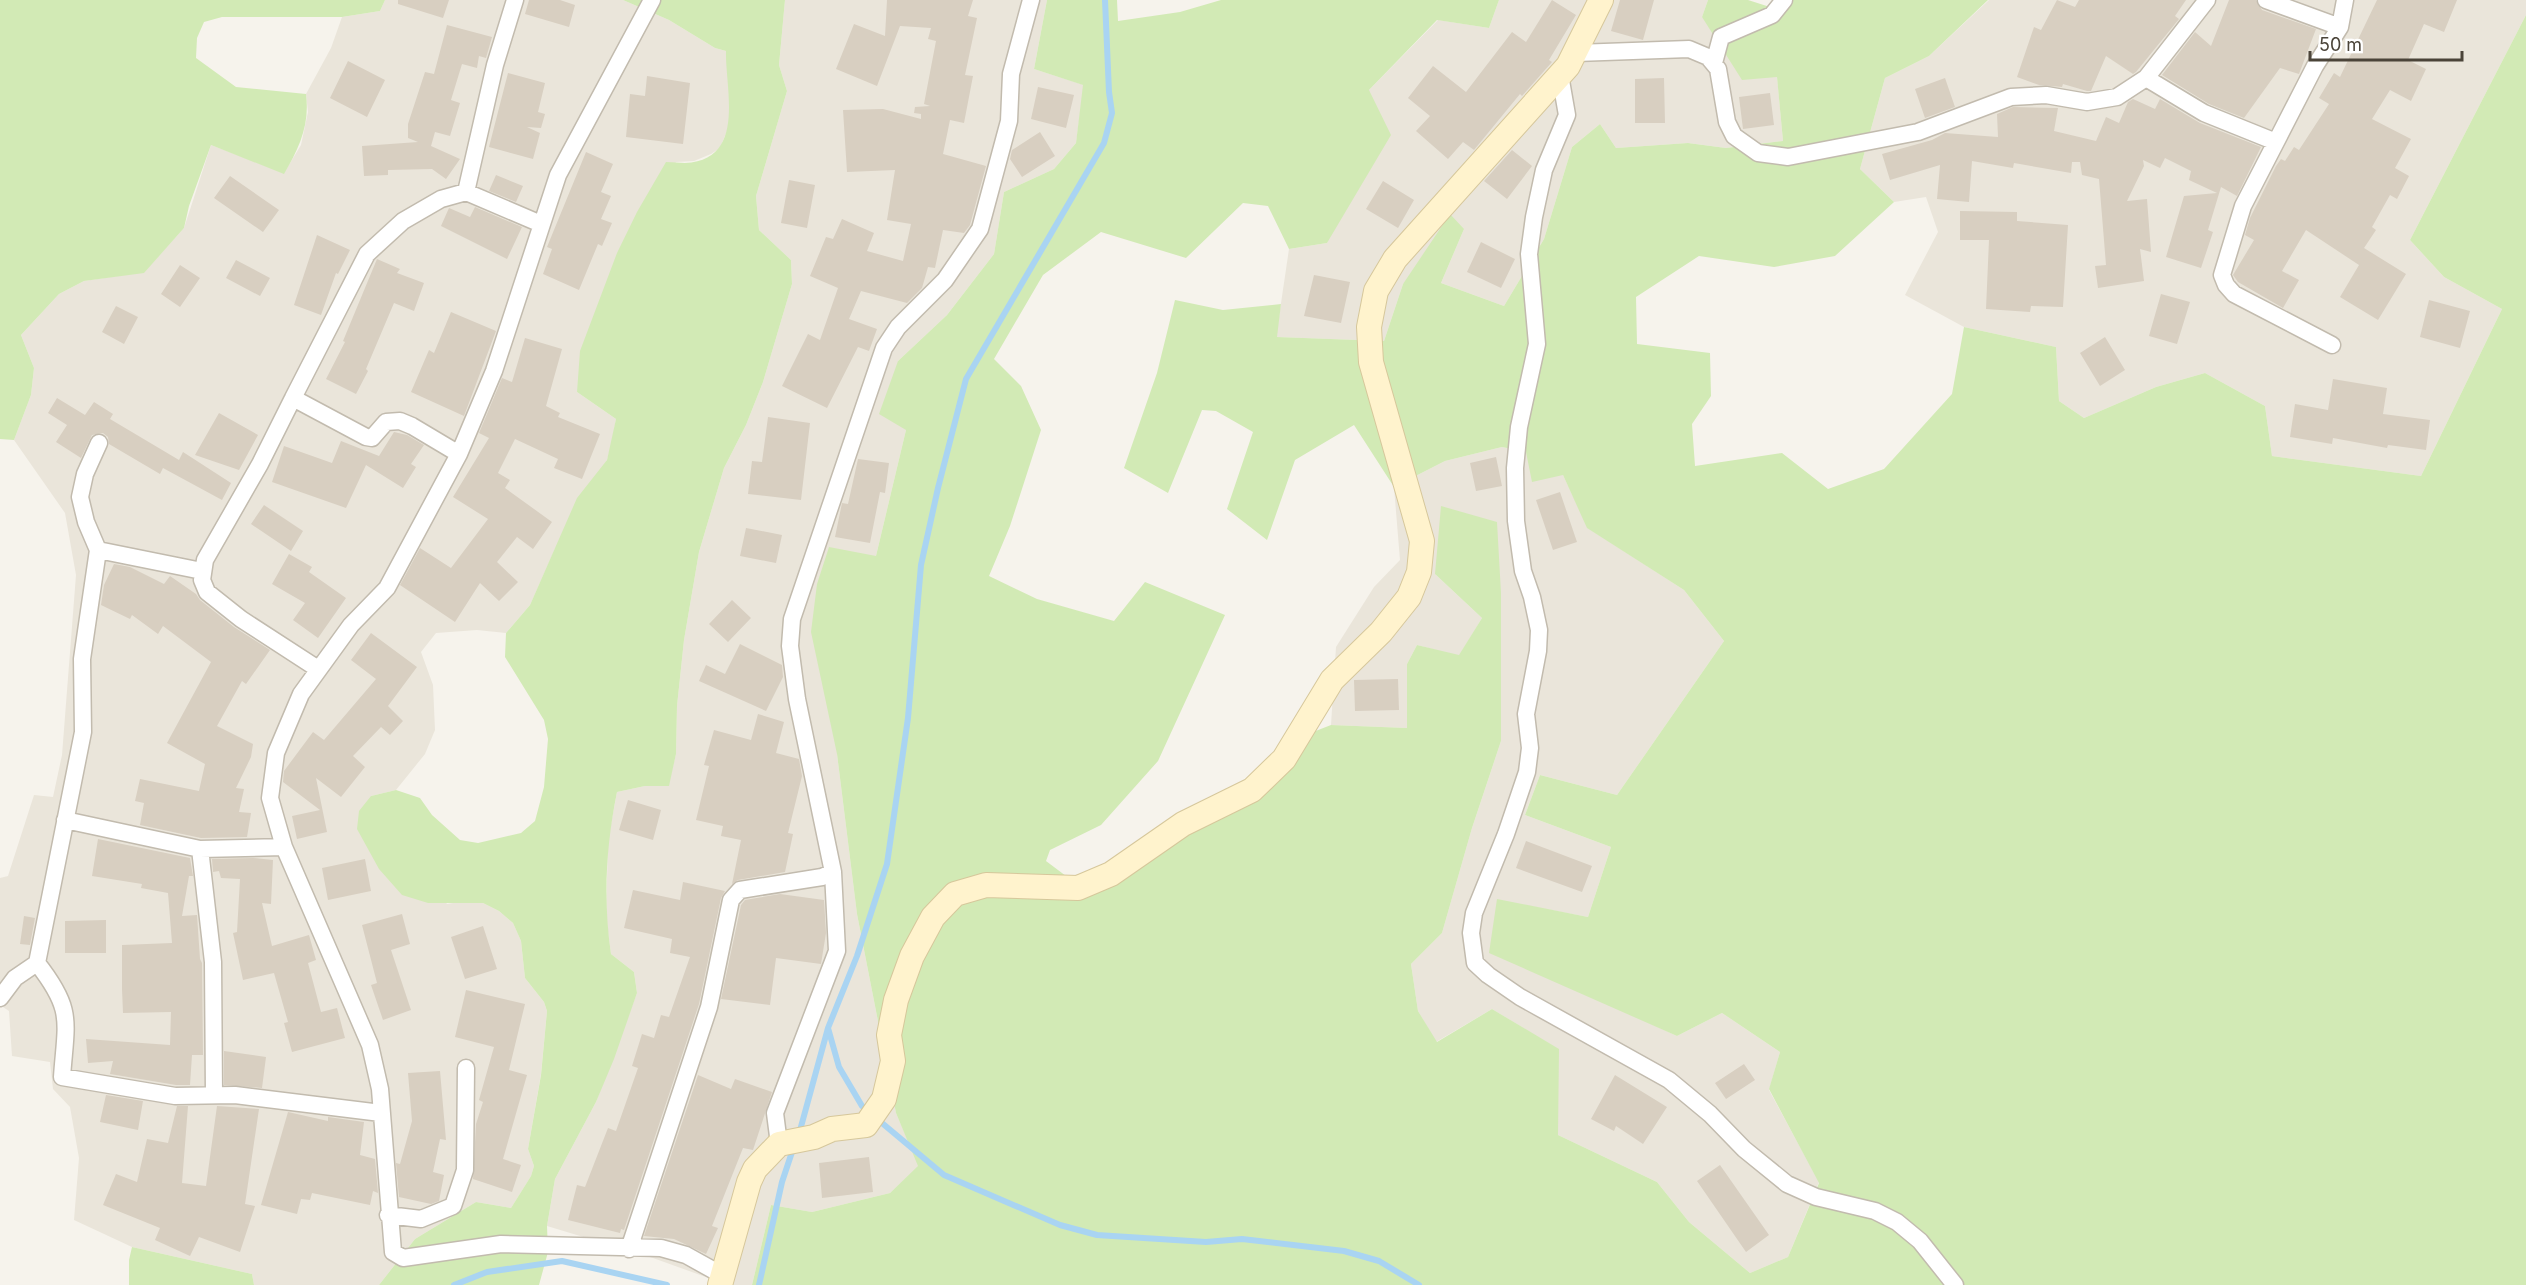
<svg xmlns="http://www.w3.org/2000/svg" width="2526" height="1285" viewBox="0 0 2526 1285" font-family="Inter,sans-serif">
  <rect width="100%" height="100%" fill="#f6f3ec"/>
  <path fill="#eae5da" d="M385,0h238l46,20 46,28 11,3 4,41 -1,34 -9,22 -9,6 -17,7 -18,1 -99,230 39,27 -4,23 -5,18 -52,89 -25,56 -24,28 -29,-3 -41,3 -15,19 12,33 2,45 -10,24 -29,36 -25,6 76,108 18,-3 18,2 16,8 14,12 8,18 4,37 19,24 3,9 -6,63 -13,75 6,17 -3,10 -20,32 -35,-6 -61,37 -36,46h-125l-2,-11 -120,-27 -58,-27 5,-62 -9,-51 -17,-18 -3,-27 -38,-6 -3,-45 -9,-6v-127l8,-2 26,-81 19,2 9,-42 14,-180 -11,-62 -51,-73 17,-45 3,-27 -13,-33 38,-41 25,-13 60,-9 40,-44 27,-83 73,28 17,-28 7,-33 -2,-18 25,-46 11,-31 38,-6z
    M785,0h262l-13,69 50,16 -8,58 -22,26 -50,23 -10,62 -47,61 -49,46 8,69 -30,126 -39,198 20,160 39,199 23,53 -29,27 -78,19 -41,-7 -19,80h-24l-75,-27 -106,-32 8,-47 41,-77 41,-109 -3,-21 -23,-18 -5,-38 2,-76 9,-48 28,-6h23l8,-32 1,-48 7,-66 15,-88 25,-84 22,-43 17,-43 29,-98 -1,-24 -32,-30 -3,-34 31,-105 -8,-26z
    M1499,0h209l-6,17 75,59 6,65 -57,7 -38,-5 -72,5 -16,-24 -28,23 -28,92 -40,67 -63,-23 23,-54 -61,55 -19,57 -108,-4 13,-88 38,-6 42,-153 69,-70 51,8z
    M1989,0h537v15l-116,225 34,37 58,32 -81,167 -149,-20 -7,-50 -60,-33 -49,14 -72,31 -25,-17 -3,-54 -92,-20 -59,-32 33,-63 -12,-35 -32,5 -34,-33 25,-91 44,-22z
    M1502,447l24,5 37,23 25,53 96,62 40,51 -107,154 -77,-20 -15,40 86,32 -23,70 -91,-17 111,104 69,32 45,-23 58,39 -11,38 50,92 -31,75 -38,16 -61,-51 -32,-40 -99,-47v-86l-66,-40 -56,33 -18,-31 -7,-47 31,-31 30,-105 29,-87v-148l-66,-19 47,44 -23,38 -42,-11 -10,19v64l-76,-3 5,-78 38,-60 26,-27 -6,-73 51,-26z"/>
  <path fill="#d2eab5" d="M0,0h385l-5,11 -38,6h-120l-18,5 -7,16 -1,20 40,29 70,7c4,31 -7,54 -22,80l-73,-29 -22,61 -5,22 -40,45 -60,8 -25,13 -38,41 13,33 -3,27 -17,45 -14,-1z
    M623,0h162l-6,65 8,26 -31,105 3,34 32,30 1,24 -29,98 -17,43 -22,43 -25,84 -15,88 -7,66 -1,48 -7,32h-24l-28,6c-11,54 -14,107 -6,162l23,18 3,21 -23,66 -18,43 -41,77 -8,47 1,26 -9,33h-160l36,-46 61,-37 35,6 20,-32 3,-10 -6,-17 13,-74 6,-64 -3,-9 -19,-24 -4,-37 -8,-18 -14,-12 -16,-8h-55l-26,-8 -23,-26 -22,-40 2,-18 12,-15 25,-6 24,8 12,17 28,25 18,3 43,-10 14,-12 9,-34 4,-48 -4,-19 -39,-63 1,-24 24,-28 47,-107 30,-38 9,-41 -39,-27 3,-41 37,-98 20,-41 29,-50c7,0 13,1 19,1 62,-3 40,-74 41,-112l-11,-3 -46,-28z
    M1047,0h70l1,21 62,-9 41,-12h278l-10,28 -52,-8 -68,70 22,45 -64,108 -38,6 -21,-43 -25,-3 -57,55 -85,-26 -58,43 -49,84 27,27 20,44 -31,96 -21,50 48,23 77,22 31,-39 80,33 -67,146 -57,64 -51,25 -4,11 24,18 114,-44 85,-44 39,-57 23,-9 76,3v-64l10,-19 42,10 23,-37 -47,-44 6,-68 56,16 4,71v148l-29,87 -30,105 -31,31 7,47 19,31 55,-33 67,40 -1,86 99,47 32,40 61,51 38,-16 31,-74 -50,-94 11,-37 -58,-39 -45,23 -188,-83 8,-54 91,18 23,-70 -86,-32 15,-40 77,20 107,-154 -40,-51 -97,-62 -24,-53 -31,7 -6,-30 -24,-5 -57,14 -51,26 -40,-62 -59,35 -28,80 -40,-31 26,-77 -37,-21 -14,-1 -34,83 -44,-25 33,-95 18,-73 48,10 58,-6 -4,33 107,4 19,-57 47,-70 14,15 -23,54 63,23 40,-67 28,-92 28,-23 16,24 72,-5 38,5 57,-7 -6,-64 -35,3 -40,-63 6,-17h40l25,8 5,-8h210l-59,56 -44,22 -25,91 34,33 -59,54 -61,11 -75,-11 -63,41 1,47 73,9 1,43 -19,28 3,42 87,-13 46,36 56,-20 68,-75 12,-67 92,20 3,54 25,17 72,-31 49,-14 60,33 7,50 149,20 81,-167 -58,-32 -34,-37 116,-225v1270h-1774l19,-80 41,7 78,-19 28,-27 -22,-53 -39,-199 -20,-160 -26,-122 6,-48 12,-37 47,9 30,-126 -27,-16 19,-53 49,-46 47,-61 10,-62 50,-23 22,-26 7,-58 -49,-16z
    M132,1247l120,27 2,11h-125v-25z"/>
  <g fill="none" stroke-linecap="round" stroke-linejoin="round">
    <path stroke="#a9d4f2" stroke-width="6" d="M868,1111l-6,-5 -23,-39 -11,-39 29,-72 30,-92 21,-146 13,-153 17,-77 28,-109 138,-236 8,-30 -3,-21 -4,-92
      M876,1118l68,57 116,50 37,10 109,7 36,-3 102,12 35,10 40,24
      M799,1134l29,-106
      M454,1285l33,-13 75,-11 105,24
      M759,1285l23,-103 12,-36"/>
  </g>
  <path fill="#d8cfc1" d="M398,0h51l-6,18 -45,-14z
    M529,0h31l15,5 -6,22 -44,-13z
    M887,0h86l-5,16 9,2 -12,57 8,1 -9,47 -14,-3 -7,34 43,12 -16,59 -6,8 -21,-3 -8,38 -7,-1 -6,21 -15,15 -46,-12 -12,28 28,10 -8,22 -11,-4 -31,61 -45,-22 26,-52 12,6 18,-52 -28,-12 16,-39 7,2 9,-20 32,14 -7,18 36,10 8,-37 -24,-4 8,-50 -48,2 -4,-62 40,-1 38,10v-5l-7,-1 1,-6 15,-1 -6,-2 12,-63 -8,-2 3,-11 -31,-2 -23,60 -41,-17 18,-45 31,12z
    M1552,0l24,15 -27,45 3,2 -30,34 -2,-2 -46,56 -11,-8 -15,17 -32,-28 14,-15 -22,-18 25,-32 33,26 46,-60 14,10z
    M1620,0h34l-11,40 -32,-9z
    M2057,0l18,7 4,-7h107l-11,16 4,3 -43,53 -3,2 -27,-18 -15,35h-4l-24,-7 -1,3 -23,-2 -22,-8 17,-50 7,3z
    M2229,0h27l6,10 54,19 -17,45 -19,-6 -36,50 -35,-14 -47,-29 33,-43 16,14z
    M2377,0h80l-13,32 -20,-8 -16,36 18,9 -15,32 -21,-11 -18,29 39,20 -16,29 14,8 -12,23 -7,-4 -18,32 4,3 -12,18 42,26 -28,46 -38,-23 19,-32 -53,-35 -24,41 17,9 -16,28 -45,-26 -5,-7 21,-35 -9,-5 5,-17 26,-52 5,-7 4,2 9,-14 5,3 30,-46 -10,-6 15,-25 6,4z
    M447,25l45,12 -6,21 -7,-2 -2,12 -15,-4 -11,36 9,3 -10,33 -15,-4 -4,14 29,13 -14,20 -14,-10 -44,1v5l-24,1 -2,-30 56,-4 -10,-4v-14l17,-52 9,2z
    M348,61l37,19 -18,37 -37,-19z
    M508,73l37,10 -7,29 7,2 -4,14 -14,-1 13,6 -7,26 -44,-12z
    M647,76l43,7 -7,61 -57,-7 4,-43 15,2z
    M1664,78l1,45h-30v-44z
    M1945,78l10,29 -30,11 -10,-29z
    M1038,87l36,8 -8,33 -35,-9z
    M1770,93l4,32 -31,4 -4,-32z
    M2133,99l22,10 5,-10 40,24 61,24 -24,49 -16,-9 -13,43 5,2 -12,36 -35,-11 18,-61 33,-3 -28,-13 2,-9 -26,-13 -5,10 -17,-8 1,6 -17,35 20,-2 4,53 -11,-3 4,32 -46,7 -3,-22 11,-1 -7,-86 -17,-4 -2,-13h-8l-1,11 -57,-10 -1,5 -41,-7 -3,41 -32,-3 3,-34 -50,15 -8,-26 50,-14 13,-7 53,4 -1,-23 16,-7 45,1 -4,23 42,10 10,-24 13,6 9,-21z
    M1040,132l15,24 -33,21 -12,-18 2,-9z
    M1512,150l20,16 -25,33 -23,-18z
    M586,152l27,12 -12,28 10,4 -10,23 11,4 -10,23 -4,-2 -19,46 -36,-16 9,-25 -5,-2z
    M496,175l27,11 -7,16 -27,-11z
    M230,176l49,34 -16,22 -49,-34z
    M789,180l26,5 -8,43 -26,-5z
    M1383,181l31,19 -16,28 -32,-19z
    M475,207l47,20 -15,32 -66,-33 8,-18 21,9z
    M1960,211l57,1v9l51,4 -5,82 -32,-1 -1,6 -44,-3 3,-69h-29z
    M317,235l33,15 -12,24 -2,-1 -15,42 -27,-10z
    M1481,242l34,17 -14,29 -34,-16z
    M377,259l23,10 -3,4 27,10 -10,28 -20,-8 -28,66 2,2 -12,23 -30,-15 19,-37 -2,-1z
    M236,260l34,18 -10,18 -34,-18z
    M180,265l20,13 -20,29 -19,-13z
    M1314,275l36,7 -9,41 -37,-7z
    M2161,294l29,8 -13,42 -28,-8z
    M2429,300l41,11 -10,37 -40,-11z
    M116,306l22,11 -14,27 -22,-12z
    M451,312l45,19 -32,85 -53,-24 18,-42 5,3z
    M2105,337l20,33 -25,16 -20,-33z
    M525,338l37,11 -16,57 14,7 -2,4 42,17 -18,45 -28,-11 4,-9 -43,-20 -17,34 12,7 -5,8 47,34 -19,27 -16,-12 -20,25 21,20 -19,19 -19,-18 -25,39 -55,-37 20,-37 31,20 37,-49 -35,-22 36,-59 -10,-5 23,-55 10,4z
    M2333,379l54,9 -4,26 47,6 -4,30 -38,-5 -1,3 -54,-10 -1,6 -42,-7 5,-33 33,6z
    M57,398l28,17 9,-13 19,12 -3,5 69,41 4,-8 48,31 -9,17 -59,-32 -3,6 -51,-30 -1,-7 -5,-4 -11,2 -11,23 -25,-16 11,-17 -19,-12z
    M219,413l39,22 -19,35 -44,-15z
    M768,417l42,6 -9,77 -53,-6 4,-33 10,1z
    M394,432l13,3 17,10 -13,19 5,3 -13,21 -37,-23 -20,43 -74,-26 12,-36 48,17 9,-22 38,15z
    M1496,457l6,29 -26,5 -6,-28z
    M858,459l31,4 -4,30 -5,-1 -10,51 -35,-6 7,-34 6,1z
    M1560,492l17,50 -24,8 -17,-50z
    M264,505l39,26 -12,20 -40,-27z
    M746,528l36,7 -6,28 -36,-7z
    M289,554l23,13 -3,5 37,26 -28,40 -25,-18 12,-17 -33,-19z
    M114,564l16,3 34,17 6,-8 26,18 4,6 34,27 36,23 -24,34 -4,-3 -25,45 36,18 -2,13 -15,31 8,1 -5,23 12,1 -4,24 -46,1 -61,-13 4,-22 -9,-2 5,-22 59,12 6,-27 -38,-21 44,-81 -48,-36 -5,8 -26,-19 -2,4 -29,-14 3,-20z
    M732,600l19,18 -23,24 -19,-18z
    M371,633l46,34 -29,39 15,15 -13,14 -9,-8 -28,29 12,11 -24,30 -25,-19 11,54 -30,7 -5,-23 28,-6 -37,-28 1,-11 29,-39 11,8 52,-61 -25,-19z
    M740,644l42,21 1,12 -17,34 -67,-30 7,-16 19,9z
    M1398,679l1,31 -44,1 -1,-31z
    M758,714l26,8 -8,31 23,6 3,17 -14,57 5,1 -8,38 -47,8 -6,4 9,-44 -20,-4 2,-10 -27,-6 13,-54 -5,-1 10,-35 37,10z
    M628,800l33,10 -8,30 -34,-10z
    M98,839l92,19 3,18h-4l-7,40 15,-1 3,44 2,4 1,92h-11l-2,30h-14l-66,-11 3,-13 -25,2 -2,-24 84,6 1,-33 -48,1 -1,-24v-44l50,-2 -4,-50 -27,-5 1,-4 -50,-8z
    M1526,841l66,25 -10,26 -66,-24z
    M253,858l20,2 -2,44 -9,-1 10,43 37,-11 7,25 -8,3 13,49 16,-4 8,30 -53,14 -8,-29 4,-1 -14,-49 -31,7 -10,-47 4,-1 3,-53 -19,-1 -2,-7 -6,1 -1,-13z
    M365,859l6,32 -43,9 -6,-32z
    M683,882l42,9 -4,7 -22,106 -75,226 -3,-1 -1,4 -52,-13 9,-35 8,2 23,-59 8,3 22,-63 -6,-2 10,-32 12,4 7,-23 8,2 21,-60 -20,-4 2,-14 -48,-11 9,-38 47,10z
    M780,894l44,6 2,33 -5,31 -45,-6 -6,47 -49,-6 20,-94 4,-5z
    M402,914l8,30 -19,6 20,60 -28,10 -12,-35 6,-2 -15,-58z
    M24,916l11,2 -5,27 -10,-1z
    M106,920v33h-41v-32z
    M483,926l14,43 -32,10 -14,-42z
    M466,990l59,14 -16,66 18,5 -24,84 18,6 -9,27 -39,-13 3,-55 7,-22 -4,-2 15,-53 -39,-10z
    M224,1051l42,6 -4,31 -38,-3z
    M1744,1064l11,16 -29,19 -11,-16z
    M440,1071l6,69 -6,-1 -7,33 11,3 -5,26 -8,3 -32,-7 -3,-34 4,1 12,-43 -4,-48z
    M698,1075l33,14 4,-10 37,13 -19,58 -10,-2 -31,78 6,2 -12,26 -32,-15 -30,-3z
    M1615,1075l52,32 -24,37 -27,-18 -2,5 -23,-12z
    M106,1095l37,6 -5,29 -38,-8z
    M177,1106h11l-6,77 24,3 11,-80 42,3 -14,95 10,2 -15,46 -41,-15 -9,19 -35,-16 5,-12 -57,-23 13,-31 21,8 10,-43 21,4z
    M288,1112l40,9v-4l36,5 -4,33 15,4 3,34 -5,-2 -3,14 -58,-12 -2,7 -9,-1 -4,15 -36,-9z
    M869,1157l4,35 -51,6 -3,-35z
    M1720,1165l49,70 -23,17 -49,-71z"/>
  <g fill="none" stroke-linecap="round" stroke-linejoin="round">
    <g stroke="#c2bbae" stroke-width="19">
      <path id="street" d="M652,0l-94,175 -64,196 -35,83 -72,134 -36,37 -50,69 -25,59 -6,45 14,49 86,198 10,44 13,163 10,6 98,-14 160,4 25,7 36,20
        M2266,0l74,27
        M1576,53l113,-4 19,8 10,12 9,53 7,14 24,17 30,4 130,-25 93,-35 35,-2 41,7 30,-5 29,-19 61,-78
        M1714,63l7,-26 51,-22 12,-15
        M1560,75l7,40 -23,55 -10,47 -5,37 8,90 -18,83 -4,41 1,53 7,50 9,26 7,33 -1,21 -12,63 4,34 -3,24 -21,62 -32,79 -3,20 4,30 13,12 32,22 149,83 41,34 34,35 43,35 29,13 59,14 22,11 23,19 35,44
        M2146,78l58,35 72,29 39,-76 25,-39 5,-27
        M2276,142l-33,64 -21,69 4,10 8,9 98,51
        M466,192l29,-127 20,-65
        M293,398l74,-144 36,-33 38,-22 25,-7 75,32
        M99,443l-14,31 -5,23 6,25 12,28 -16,109 1,73 -46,231c37,47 29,58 25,114l113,19 60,-1 146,18
        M98,550l104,21
        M318,669l-77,-50 -34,-27 -5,-12 3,-20 55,-96 33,-66 73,39 6,1 14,-16 14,-1 12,5 47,28
        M65,820l135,29 84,-2
        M200,849l13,113 1,133
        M0,998l15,-20 22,-15
        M779,1144l-4,-31 62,-162 -4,-79 -36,-173 -7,-53 2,-27 92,-271 14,-21 47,-47 35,-51 29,-108 2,-47 20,-74
        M388,1215l33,4 32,-13 12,-36 1,-102
        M629,1249l80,-242 22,-107 9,-10 82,-13 11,-5"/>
    </g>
    <g stroke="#d6c79b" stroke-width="26">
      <path id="secondary" d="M720,1285l29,-103 6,-13 24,-25 35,-7 18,-8 34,-4 18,-26 9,-38 -4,-26 7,-35 16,-44 21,-39 22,-23 31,-9 92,3 33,-14 72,-50 69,-34 32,-31 48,-79 49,-48 28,-35 10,-25 3,-31 -51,-179 -2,-35 7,-36 19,-32 173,-193 33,-66"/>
    </g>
    <use href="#street" stroke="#fff" stroke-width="16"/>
    <use href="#secondary" stroke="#fff3cd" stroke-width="24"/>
  </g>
  <path d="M2310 51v9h152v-9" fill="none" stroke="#4b4439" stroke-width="3"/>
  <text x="2319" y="51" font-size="18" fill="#4b4439" stroke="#ffffff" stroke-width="4.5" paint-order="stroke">50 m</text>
</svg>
